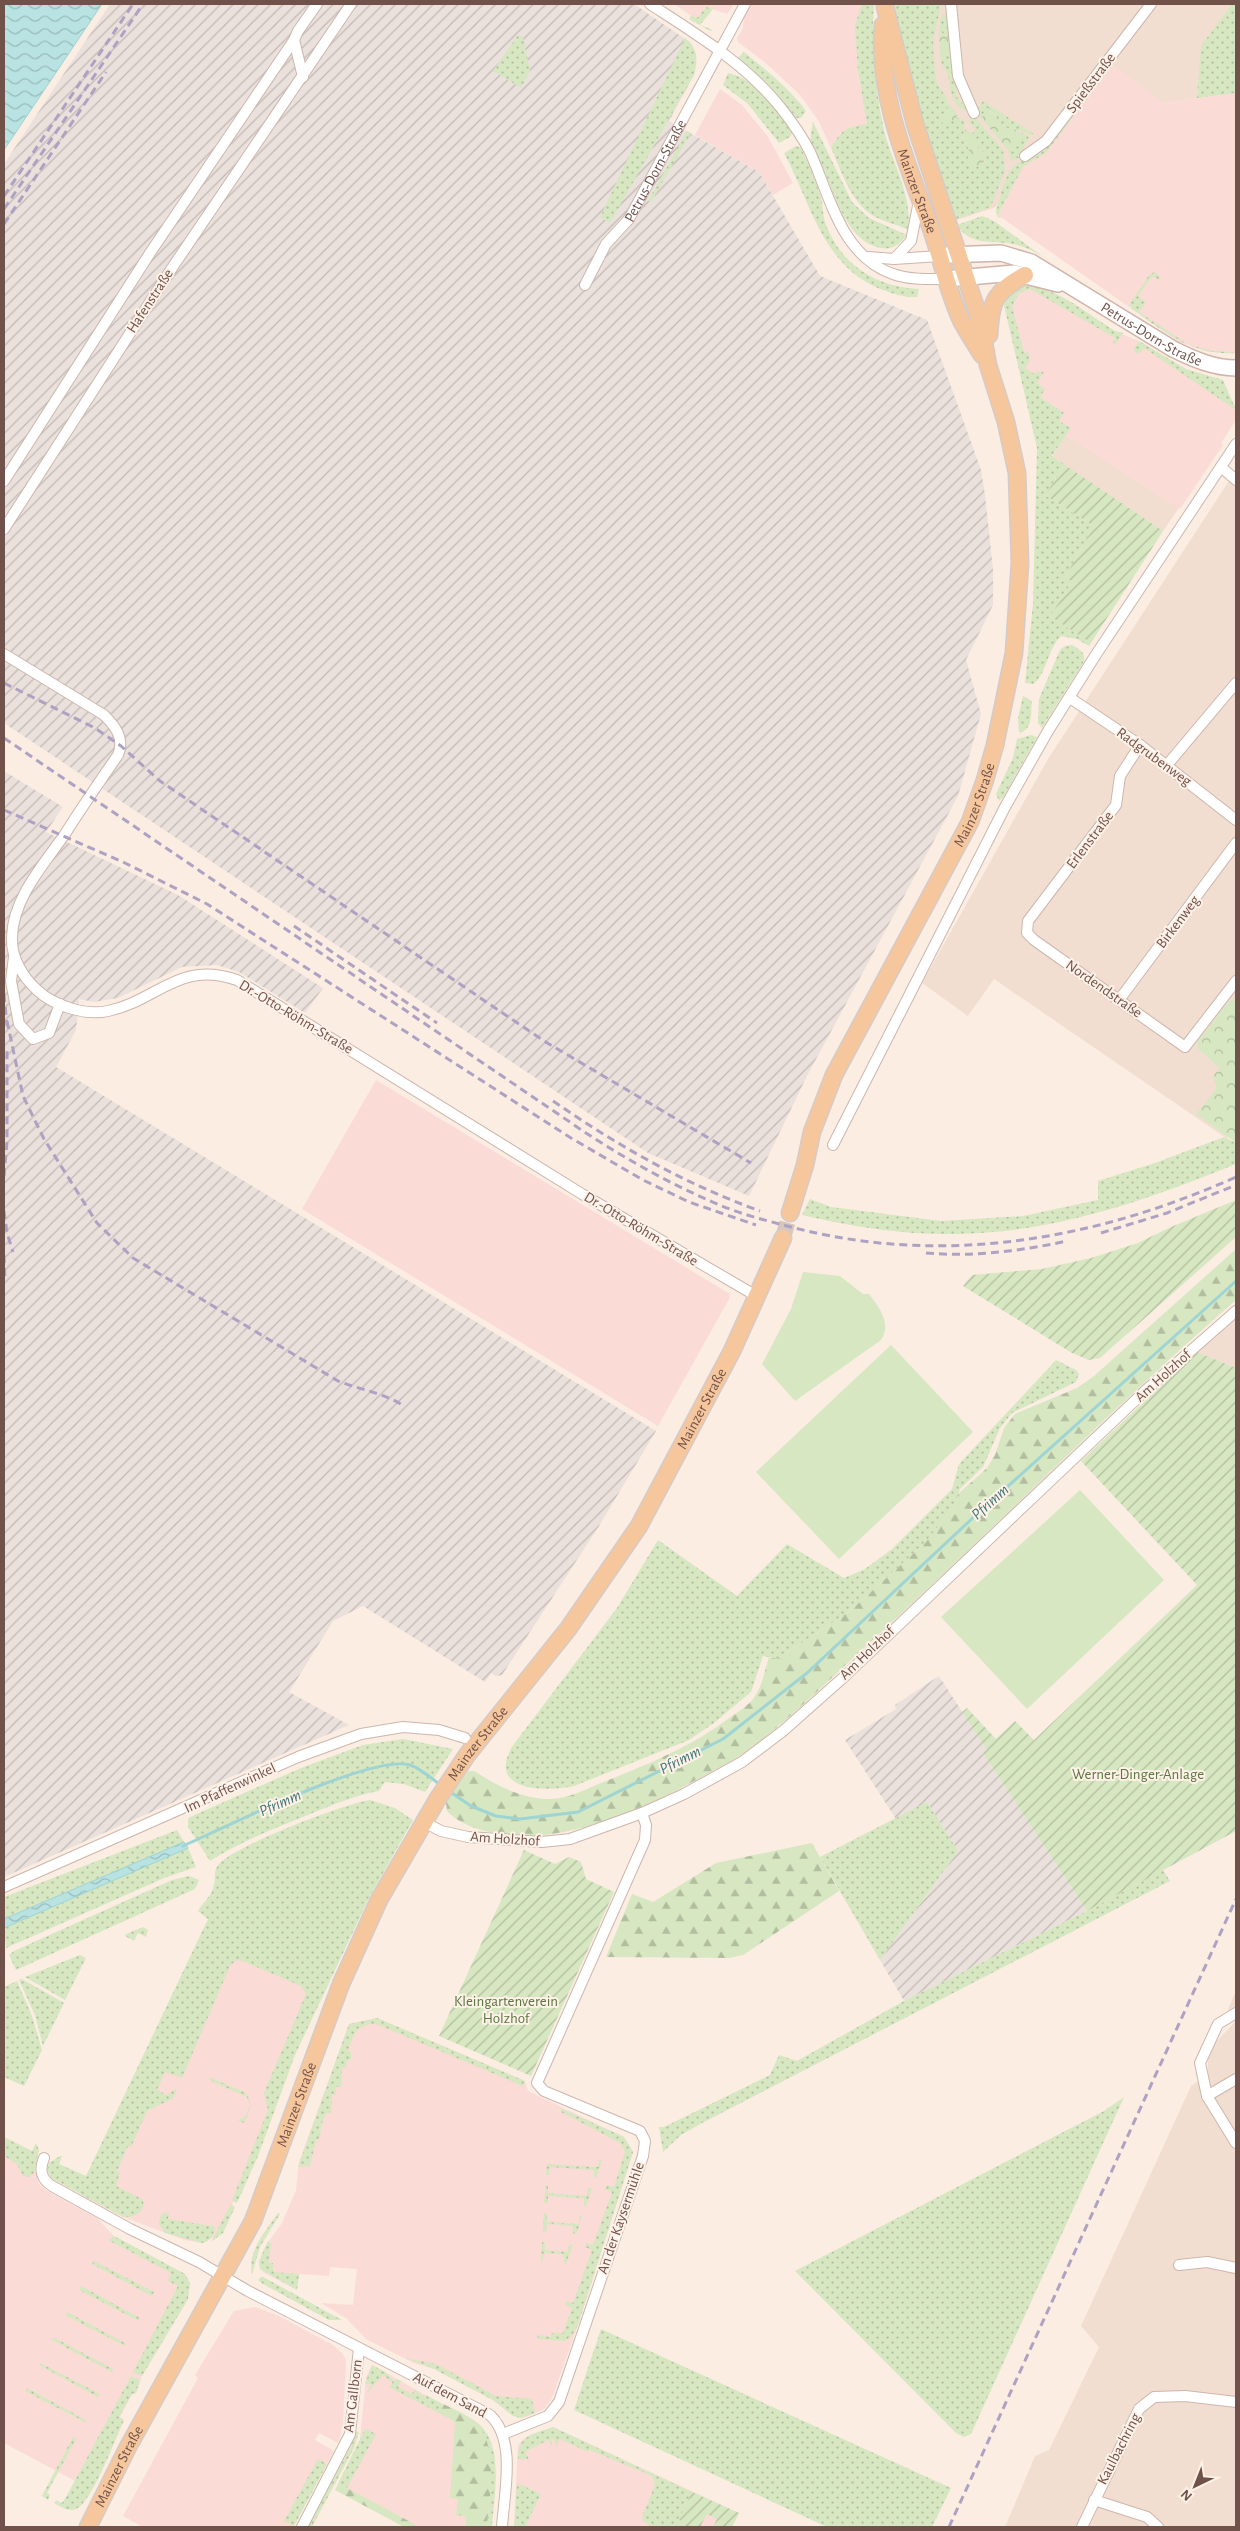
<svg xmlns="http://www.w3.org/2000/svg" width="1240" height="2531" viewBox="0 0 1240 2531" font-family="'Alegreya Sans',sans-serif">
  <defs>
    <pattern id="industrial-furrows" width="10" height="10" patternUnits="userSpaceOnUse" patternTransform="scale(1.25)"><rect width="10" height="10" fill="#eae1dd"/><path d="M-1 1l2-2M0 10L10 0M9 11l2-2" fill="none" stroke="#c2b9b5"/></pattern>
    <pattern id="grass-dots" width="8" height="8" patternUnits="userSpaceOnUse" patternTransform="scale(1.25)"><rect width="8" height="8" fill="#d6e7c1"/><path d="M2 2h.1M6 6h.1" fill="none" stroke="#b2be9f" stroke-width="1.8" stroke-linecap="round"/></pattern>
    <pattern id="forest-firs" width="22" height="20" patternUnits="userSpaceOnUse" patternTransform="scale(1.25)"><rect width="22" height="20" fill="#d6e7c1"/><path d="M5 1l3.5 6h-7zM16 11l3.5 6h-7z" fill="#b2be9f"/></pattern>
    <pattern id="park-crowns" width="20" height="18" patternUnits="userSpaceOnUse" patternTransform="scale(1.25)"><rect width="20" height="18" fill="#d6e7c1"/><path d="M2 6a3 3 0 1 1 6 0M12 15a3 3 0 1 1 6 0" fill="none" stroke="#b2be9f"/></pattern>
    <pattern id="garden-furrows" width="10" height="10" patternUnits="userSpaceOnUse" patternTransform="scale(1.25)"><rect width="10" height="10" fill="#d6e7c1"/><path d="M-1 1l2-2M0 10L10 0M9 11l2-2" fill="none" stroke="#b2be9f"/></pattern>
    <pattern id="water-waves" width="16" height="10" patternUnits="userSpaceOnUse" patternTransform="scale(1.25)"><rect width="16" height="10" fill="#b8e3e2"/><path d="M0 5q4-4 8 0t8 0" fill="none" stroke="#9abbb9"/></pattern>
  </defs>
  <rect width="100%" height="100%" fill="#fbede2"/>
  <path fill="#f2ded0" d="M894,4h342v89l-72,10 -84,-13 -84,117 -42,14 -34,-105z
    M1066,435l113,73 -16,23 -111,-74z
    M1236,470v663l-10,5 -232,-159 -26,37 -46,-33 126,-224z
    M1236,1317v51l-39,-16z
    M1236,1991v536h-231l30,-71 14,-6 50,-103 -18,-21 110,-240 17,-12v-14l8,-18 20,-21 -8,-12z"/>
  <path fill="#fbdbd6" d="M674,4h60l-7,10 -21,-7 -10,12z
    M749,4h113l-4,67 9,53 -27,9 -9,15 -13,-28 -18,-25 -33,-31 -29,-22 -1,-4 6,-10 1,-13z
    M1113,65l51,38 72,-10v260l-28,-1 -29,-10 -181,-127 25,-48 23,-14z
    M720,89l22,16 26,32 25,46 -20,12 -14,-23 -64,-37z
    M1028,285l25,8 62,38 28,12 93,63v14l-15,23 2,2 -43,64 -149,-96 -27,-108z
    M376,1080l354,214 -1,5 -71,127 -356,-217z
    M204,1940l117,43 -74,190 -29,62 -16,8 -17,-3 -62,-23 -41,-21z
    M377,2018l148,63 3,10 96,46 9,15 -55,173 -26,73 -8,11 -18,8 -13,-1 -20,-16 -59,-31 -20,-6 -48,-24 -20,-21 -25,-15 32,2 4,-36 -27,-2 -1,9 -30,-2 -2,16 -34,-18 -4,-6 5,-18 18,-25 14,-33 3,-28 50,-138z
    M4,2156l30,10 4,17 9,8 50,27 17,18 71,38 5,9 -2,16 -46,77 -6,17 -4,1 -12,23 4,3 -32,70 -88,-47z
    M255,2307l22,8 56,30 10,9 3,7 -3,61 -3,15 -2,6 -19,-10 -4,7 19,11 -41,76h-150l-20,-11 75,-138 -3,-3 39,-64z
    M372,2365l100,56 -6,106h-46l-82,-43 22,-45 6,-62z
    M553,2427l186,86 -7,14h-218l4,-82 7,-7z"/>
  <path fill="url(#industrial-furrows)" d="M110,4h524l57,39 5,12 -2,20 -25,46 90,51 61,104 107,44 54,150 4,25 8,74v36l-27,55 15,54 -23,82 -151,280 -58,120 -101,-43 -644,-430v-559z
    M4,771l59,36 -17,25 132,63 145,93 -18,25 -66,-41 -22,-7 -35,2 -64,31 -24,4 -15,-3 -3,31 -20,37 600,364 -57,95 -97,149 -6,1 -5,-3 -6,9 -122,-76 -30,15 -44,71 60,33 -345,152z
    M939,1676l48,74 -4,3 104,158 -183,90 -24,-41 78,-109 -31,-49 -31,17 -51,-79 51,-31 -1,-4z"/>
  <path fill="url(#grass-dots)" d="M862,4h12c-3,44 1,86 11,130 8,30 28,64 23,96 -11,-6 -25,-8 -36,-15 -22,-14 -31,-45 -41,-67 11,-20 15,-20 36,-24l-9,-53 -3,-46z
    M894,4h47l-8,38 2,30 2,11 10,16 1,16 -5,4 16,-1 6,4 -2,16 15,29 6,-3 3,-10c-10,-3 -12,-11 -15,-20l3,-5 -6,-7 1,-5 3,-2 30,35 2,20 -13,34 -4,4 -34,12c-25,-70 -50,-142 -60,-216z
    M1232,4h4v89l-39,5 4,-52z
    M706,7l7,2 -13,16 13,5 -3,1 -21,-12 2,-4 6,3z
    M947,11l10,86 11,13 -2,1c-17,-7 -14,-23 -19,-38 -3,-6 -8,-11 -6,-18l9,-8 -5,-12 -6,-5 2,-13z
    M518,35l5,2 7,34 -9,17 -28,-17z
    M685,38c13,10 13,22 9,37l-84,148 -10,-6z
    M744,52c22,18 45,36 62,59l-5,7h-5l-24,-29 -34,-31z
    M1109,65h4l-67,88 -23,14 -25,48 4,4 -5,-3 -1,-5c6,-18 8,-41 26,-51 10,-5 10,0 21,-9z
    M728,73c27,5 50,38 64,60l-2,4 -11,6 -31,-39 -25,-19z
    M983,101l51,33 -4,1c-12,-8 -25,-4 -33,-12l-1,-9 -9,-6 -5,11 -7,-7z
    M813,122l39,80 17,16 38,17c-7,9 -14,15 -26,13 -33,-5 -46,-52 -57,-78 -4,-9 -11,-19 -13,-29 -1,-6 1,-13 2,-19z
    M687,131l4,2 -40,69 -3,-1z
    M1020,132l9,5 -5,9v9l-13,6 -3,-11 14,-15z
    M796,146l5,2c8,17 17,36 21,54 1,8 1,15 4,23 16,41 51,62 93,64l-2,8c-11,1 -23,-3 -34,-7 -60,-22 -72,-87 -99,-137z
    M982,216l12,5 48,35c-9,-5 -18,-10 -29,-12 -22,-4 -43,2 -56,-19z
    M1155,272l5,6 -1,2 -7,-4 -14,20 8,6 -7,10 50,33 19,5 28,3c-43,3 -72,-21 -105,-45l-1,-5 20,-29z
    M1028,285c31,4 61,30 87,46l8,2 -7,11 -3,-1 2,-5 -85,-49 -11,4 -7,13 12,47 4,-1 2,8 -5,8 7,5 12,-1 -7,11 8,6 -5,8 24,16 -5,8 12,7 -19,28 13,9 -20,30 49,31 -29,51 7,5 -22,34 41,27 -2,3 -12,-7 -16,-3c-13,12 -16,42 -28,48l-8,-1 8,-79 4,-156 -33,-143c6,-13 11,-16 24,-20z
    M1139,341l47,28 37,11 13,30 -92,-62 -5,6 -6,-4z
    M1072,645c8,5 15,8 11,18l-41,65 -4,-5 1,-24 21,-49 5,-4z
    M1023,696l9,5c-2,13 2,28 -13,32l-1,-15z
    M1031,735l6,2 -33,59 -5,5 -3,-7 17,-36 4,-19z
    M1224,1137l12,6v21c-88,36 -183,69 -279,70 -53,1 -104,-7 -155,-19l8,-16 21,8 110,14 82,-5 75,-16v-19l57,-18z
    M1056,1360l20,10 3,4 -3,8 -64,31 -12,15 -17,39 -23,22 -6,17 -28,36 -75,68 -73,49 -15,-3 -12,36 -37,31 -25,17 -115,46c-18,4 -72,8 -68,-23 0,-5 4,-11 5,-15l106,-140 41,-68 79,56 50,-52 57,34 21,-9 27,-20 60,-60 7,-25z
    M403,1739l50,10 -28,43 -21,-8 -19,-2 -6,9c-24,4 -46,14 -69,23 -34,14 -69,27 -100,47l-22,-34v-8l2,-2 111,-49 62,-23z
    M370,1800l25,8 18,12 -44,78 -74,157 -37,101 -20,45 -2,2 -4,-3 36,-90 -4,-17 42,-99 -5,-8 -61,-26 -5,1 -5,5 -48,112 -17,-6 -8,18 10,5 8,-6 2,1 -5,9 -25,12 -16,36 -3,-1 -11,25 3,2 -4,13 26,13 2,5c-2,10 -11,14 -21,13l-72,-39 -4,-8 2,-7 11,-7h2l-3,8 27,12 122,-257 -10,-8c5,-9 14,-15 16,-26 2,-8 -1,-14 5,-21 17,-19 125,-60 151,-64z
    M927,1802l31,49 -78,109 -60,-103z
    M177,1830l7,12 -180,77v-22z
    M188,1848l8,19 -32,11 -158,70 -2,-20z
    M1163,1870l7,11 -468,242 -21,12 -18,17 -4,-25h5l106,-52 9,-20 18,6 107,-60 183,-90z
    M189,1876l10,4 -4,9 -179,81 -7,-15 5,-4 158,-71z
    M143,1927l5,3 -2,7 -8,-4 -4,8 -9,-5 1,-2z
    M80,1955l6,3 -21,42 -40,-23z
    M22,1979l42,24 -21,43 -8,-31 -16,-35z
    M17,1981l15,35 10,34 -18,36 -20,-9v-90z
    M377,2018l148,63 -2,5 -147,-62c-19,-1 -23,11 -28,27l3,1v8h-4l-1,8h-4l-1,19h-5v8l-4,-1 -1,19h-5l-5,13 -1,13 -4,1 -6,26 -12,1 51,-143z
    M209,2077l35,15c11,10 5,20 0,31l-7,-3 8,-3 5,-12 -3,-8 -36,-16z
    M1124,2097l-153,337 -7,3 -8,-4 -161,-162 309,-160z
    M560,2108l64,29 9,15 -55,173 -7,12 -7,4 -25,-2 -3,-4 15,2v-4h12l9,-25 -7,-3 1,-4 7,2 19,-53 -7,-3 1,-4 7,2 19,-53 -7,-3 2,-4 7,2 11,-35 -5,-9 -59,-31z
    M4,2137l28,14 4,-8 3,7 -5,23 -5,4 -6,-1 -7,-13 -12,-7z
    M599,2160h3l-6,18h-2v-8l-44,-3 -1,8h-3l1,-11 51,3z
    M546,2185h2v8l39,3 1,-8h4l-6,18h-2v-8l-36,-2v7h-4z
    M231,2204l4,3 -12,26 -12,9z
    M165,2212l4,2 -1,5 44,7v-2l3,3c-1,8 -5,15 -13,16l-37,-10 -6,-9 1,-7z
    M278,2213l2,1 -20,33 -8,27c-5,-23 14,-43 26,-61z
    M544,2213l3,1v8l32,2v-8h3l-6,19 -3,-1v-8l-26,-2 -1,9 -3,-1z
    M114,2236l71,38 5,9 -2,16 -46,77 -9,-4 45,-86 -10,-5 3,-8 -63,-33z
    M268,2241l3,2 -2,20h4v9l26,2 -2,16 -37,-21 -1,-8z
    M542,2242l3,1v7l23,2 1,-8 4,1 -7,18h-2v-9l-20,-1 -1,8h-2z
    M94,2261l60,31 -2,4 -60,-32z
    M261,2277h2l79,43h-13l-66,-36 -5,-4z
    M81,2286l59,32 -1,3 -60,-31z
    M67,2312l60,32 -2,2 -60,-31z
    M601,2329l350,159 -19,39h-105l-253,-117z
    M53,2337l60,32 -1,3 -60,-32z
    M405,2358l31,6 60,32 36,3 3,14 -14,5 -8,-2 -20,-16 -59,-31z
    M40,2363l60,31 -2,3 -59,-32z
    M372,2365l13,7 9,9 3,-2 4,2 -3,6 14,7 3,-5 2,3 8,5 1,-2 15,8 -4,9 -48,-25 4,-4 -10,-8 -17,19 5,-10h-6z
    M131,2376l9,4 -4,13 -4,1 -13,23 5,3c-8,17 -32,83 -48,89 -8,3 -15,-2 -22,-6l2,-3 6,3 4,-6z
    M27,2388l59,32h1l-2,2 -60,-31z
    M470,2418c37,18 24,76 22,109h-5c3,-43 13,-74 -17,-109z
    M553,2427l139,65 -13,28 3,1 -3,6h-28l-9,-7 1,-6 12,-29 -3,-9 -62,-26 -2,2 -28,-13 -4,7 -2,-7h-3l1,8 -4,-7 -23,12 4,7h-11c0,-25 14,-24 35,-32z
    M365,2429l11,5 -29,54 -9,-4z
    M356,2431l3,1 -5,16 -42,79h-4l43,-81z
    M73,2437l3,2 -29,54 3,2 -2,5 -6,-4z
    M318,2459l9,5 -33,62 -10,-5z
    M517,2483l24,11 -15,31 5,2h-17z"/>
  <path fill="url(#forest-firs)" d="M1236,1249v51c-122,106 -236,223 -356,333 -45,41 -89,86 -138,122 -11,7 -23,13 -35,19 -48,27 -107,54 -162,61 -29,4 -78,-2 -98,-24l-1,-8 22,-32h6c24,15 47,28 77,28 17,0 35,-10 50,-16 48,-19 90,-36 131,-67 9,-6 20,-13 25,-23 6,-10 8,-24 12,-36l9,2 73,-49 75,-68 28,-36 4,-12 29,-26 8,-13 9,-27 11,-14 62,-26 17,-12z
    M812,1843l27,48 -96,64 -14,3 -123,-1 26,-63 21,8 63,-39z
    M441,2403c9,4 20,9 28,14 33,23 20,77 18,110h-21v-11l-10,-1 2,-16 -8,-1 5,-76 -18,-10z
    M338,2484l9,4 73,39h-16l-69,-37z"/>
  <path fill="url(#park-crowns)" d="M939,30l9,8 2,9 -10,10z
    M948,103l9,11v5l-14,6 -1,-4 6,-6z
    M990,108l6,6 1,9c9,8 19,2 26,14l-3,6 -6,1 -6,6 -26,-31 3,-9z
    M966,129l6,5 8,17 7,3 -5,12 -9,1c-7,-5 -5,-10 -4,-17l-6,-15z
    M1236,999v142l-1,1 -39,-28 21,-26 -4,-12 7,-8 -22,-19v-8l31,-40z"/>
  <path fill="url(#garden-furrows)" d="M1065,465l98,66 -72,112 -41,-27 22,-34 -7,-5 29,-51 -49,-31z
    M1236,1200v37l-136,121 -11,2 -17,-7 -109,-67 9,-11 70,-6 49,-11 47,-15 33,-16z
    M1197,1352l39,16v463l-149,80 -104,-158 4,-3 -25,-38 5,-4 29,31 19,-18 19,19 163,-155 -116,-124z
    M524,1850l31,14 14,-7 12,5 5,17 28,13 -83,184 -92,-40z
    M692,2492l47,21 -7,14h-19l4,-8 -10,-5 -7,13h-21l3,-6 -3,-1z"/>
  <path fill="#d6e7c1" d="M803,1272l37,4 23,18h6c10,13 23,30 12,46l-86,61 -33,-37 29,-55z
    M891,1345l82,87 -134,127 -83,-87z
    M1080,1490l84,90 -137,129 -86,-92z"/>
  <path fill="url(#water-waves)" stroke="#9ed4d4" d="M4,4h98l-98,146z
    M184,1842l4,6 -184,80v-9z"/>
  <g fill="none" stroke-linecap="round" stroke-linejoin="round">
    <path stroke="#9ed4d4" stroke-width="3" d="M449,1791l22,15 25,10 24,3 58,-7 145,-73 84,-66 170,-159 259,-233
      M183,1846c43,-19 188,-92 227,-81 10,3 22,14 32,21"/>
    <path stroke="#d8c6bc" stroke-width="16" stroke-dasharray="16 8" stroke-linecap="butt" d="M783,1238l7,-25"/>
    <g stroke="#cdb6ac" stroke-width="12">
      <g id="street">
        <path d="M650,4c46,30 96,60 131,104 11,14 21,28 29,44 20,44 31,104 83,122 17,6 35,5 53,5"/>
        <path d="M951,4l7,72 16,37"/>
        <path d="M303,77l-9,-37 4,-9 19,-27"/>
        <path d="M1025,156l21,-15 105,-137"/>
        <path d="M869,257l25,2 46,-3"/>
        <path d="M894,259l17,-18 8,-40"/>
        <path id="s1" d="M585,285l21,-41 23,-25 116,-215"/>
        <path d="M1221,467l15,13"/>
        <path d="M4,481l146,-228 144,-213"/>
        <path d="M4,529l168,-261 179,-264"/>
        <path d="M4,654l100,61c11,11 21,23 14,40 -18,26 -36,52 -53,79 -21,30 -52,64 -53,103 -1,21 11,40 25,53 17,16 49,26 71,21 51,-11 70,-51 129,-31l345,214 176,103"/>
        <path d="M1070,698l70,47 96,75"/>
        <path d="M1140,745l-20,31 -4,29 -88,116 -1,12 7,7 151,107 51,-66"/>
        <path d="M1167,765l69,-82"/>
        <path d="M14,957l-3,24 8,43 14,15 16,-6 11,-29"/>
        <path d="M1119,1000l117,-157"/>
        <path d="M833,1145l172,-338 43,-76 47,-75 141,-212"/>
        <path d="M424,1822l17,9 27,6 74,5 28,-3 72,-26 42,-19 58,-32 41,-31 62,-55 300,-285 91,-80"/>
        <path d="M4,1887l294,-130 63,-23 42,-7 36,3 26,8"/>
        <path d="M1236,2013l-18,11 -18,39 7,33 29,47"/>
        <path d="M1207,2096l29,-17"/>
        <path d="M44,2158c-5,12 -3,21 8,28l78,43 69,33 49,29 242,124c27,25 14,79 12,112"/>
        <path d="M1179,2265l28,-3 29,6"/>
        <path d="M503,2434l45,-18 11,-14 84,-246 2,-15 -5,-10 -96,-40 -7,-8 108,-243 1,-15 -4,-12"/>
        <path d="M1094,2500l53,17 11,10"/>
        <path d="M302,2527l48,-93 9,-86"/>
        <path d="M1082,2527l57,-118 15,-12 31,-1 51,6"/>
      </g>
    </g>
    <g stroke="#d0b4a9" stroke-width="18">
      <g id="secondary">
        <path id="s2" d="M947,255l54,-2 30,9 142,87c20,10 41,19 63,19"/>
        <path d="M946,279l68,-6 44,11"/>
      </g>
    </g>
    <g stroke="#d4cbc9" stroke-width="19">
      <g id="primary">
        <path id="s3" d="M883,25c-6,71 25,141 49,206 10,30 16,62 30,91 6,11 13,22 20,33"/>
        <path d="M989,335c2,-35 5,-42 36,-60"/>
        <path id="s4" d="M790,1213l15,-48 7,-33 22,-57 136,-253 15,-42 10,-35 19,-92 6,-90 -3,-90 -11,-51 -18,-57 -9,-48 -64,-193 -30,-117"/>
        <path id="s5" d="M88,2527l40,-80 125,-226 88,-237 38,-84 58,-100 30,-45 101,-126 71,-103 93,-175 51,-113"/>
      </g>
    </g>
    <use href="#street" stroke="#fff" stroke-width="10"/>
    <use href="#secondary" stroke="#fff" stroke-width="15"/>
    <use href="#primary" stroke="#f6c79d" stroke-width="16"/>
    <path stroke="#aea2c3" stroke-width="3" stroke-dasharray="8 5" stroke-linecap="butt" d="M4,196l129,-192
      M4,209l139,-205
      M4,224l102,-152
      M4,683l91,45 26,18 39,35 384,260 207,122
      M4,738l582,395c43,28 88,53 136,73 22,9 46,15 69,21 152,40 304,13 445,-50
      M4,810l121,53 82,41 364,234 72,42 46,22 67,23
      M294,926l143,97
      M4,994l3,32
      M7,1021l16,75 21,43 53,84 36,35 205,123c23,9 46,12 66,25
      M553,1101c67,46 130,82 207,110
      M4,1176l3,-34v-91
      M4,1211l3,22 6,19
      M1101,1233l66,-20 69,-28
      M926,1253c47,4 95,-2 141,-12
      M4,1255l1,25
      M949,2527l287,-628"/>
  </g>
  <g text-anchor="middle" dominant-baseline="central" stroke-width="4" stroke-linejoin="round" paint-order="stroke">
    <g font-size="15" fill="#70524a" stroke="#fef1e7">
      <text transform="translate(1091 83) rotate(-53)">Spießstraße</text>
      <text stroke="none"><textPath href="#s1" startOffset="135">Petrus-Dorn-Straße</textPath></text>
      <text stroke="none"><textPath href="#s3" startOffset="171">Mainzer Straße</textPath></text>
      <text transform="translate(150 301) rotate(-57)">Hafenstraße</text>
      <text stroke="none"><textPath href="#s2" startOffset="226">Petrus-Dorn-Straße</textPath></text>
      <text transform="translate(1154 757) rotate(36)">Radgrubenweg</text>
      <text stroke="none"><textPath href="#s4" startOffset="450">Mainzer Straße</textPath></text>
      <text transform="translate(1090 840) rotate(-53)">Erlenstraße</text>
      <text transform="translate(1178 922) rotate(-53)">Birkenweg</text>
      <text transform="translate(1104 989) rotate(35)">Nordendstraße</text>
      <text transform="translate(296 1017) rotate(31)">Dr.-Otto-Röhm-Straße</text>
      <text transform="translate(641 1229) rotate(31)">Dr.-Otto-Röhm-Straße</text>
      <text transform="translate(1163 1376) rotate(-42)">Am Holzhof</text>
      <text stroke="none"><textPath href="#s5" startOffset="1282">Mainzer Straße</textPath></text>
      <text transform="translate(867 1653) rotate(-44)">Am Holzhof</text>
      <text stroke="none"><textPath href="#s5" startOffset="878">Mainzer Straße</textPath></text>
      <text transform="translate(230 1788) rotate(-25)">Im Pfaffenwinkel</text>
      <text transform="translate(505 1839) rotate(4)">Am Holzhof</text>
      <text stroke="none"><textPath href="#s5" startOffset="472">Mainzer Straße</textPath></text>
      <text transform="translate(621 2218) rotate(-71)">An der Kaysermühle</text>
      <text transform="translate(450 2395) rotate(28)">Auf dem Sand</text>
      <text transform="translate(353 2396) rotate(-83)">Am Gallborn</text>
      <text transform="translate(1119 2449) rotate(-63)">Kaulbachring</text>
      <text stroke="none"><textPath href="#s5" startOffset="68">Mainzer Straße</textPath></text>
    </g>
    <g font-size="15" fill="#5a7642" stroke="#fef1e7">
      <text x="1138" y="1774">Werner-Dinger-Anlage</text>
      <text x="506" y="2001">Kleingartenverein<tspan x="506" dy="17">Holzhof</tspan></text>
    </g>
    <g font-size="16" font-style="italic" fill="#3f7576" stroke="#fef1e7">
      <text transform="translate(990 1502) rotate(-42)">Pfrimm</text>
      <text transform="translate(680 1760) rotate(-27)">Pfrimm</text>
      <text transform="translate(280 1803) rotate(-24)">Pfrimm</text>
    </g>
  </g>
  <rect width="1240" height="2531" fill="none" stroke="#70524a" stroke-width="10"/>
  <g transform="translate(1195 2486) rotate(223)" stroke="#fef1e7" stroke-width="4" paint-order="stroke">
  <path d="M0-4L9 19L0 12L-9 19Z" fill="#70524a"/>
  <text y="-8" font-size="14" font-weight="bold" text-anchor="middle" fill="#70524a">N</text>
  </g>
</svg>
